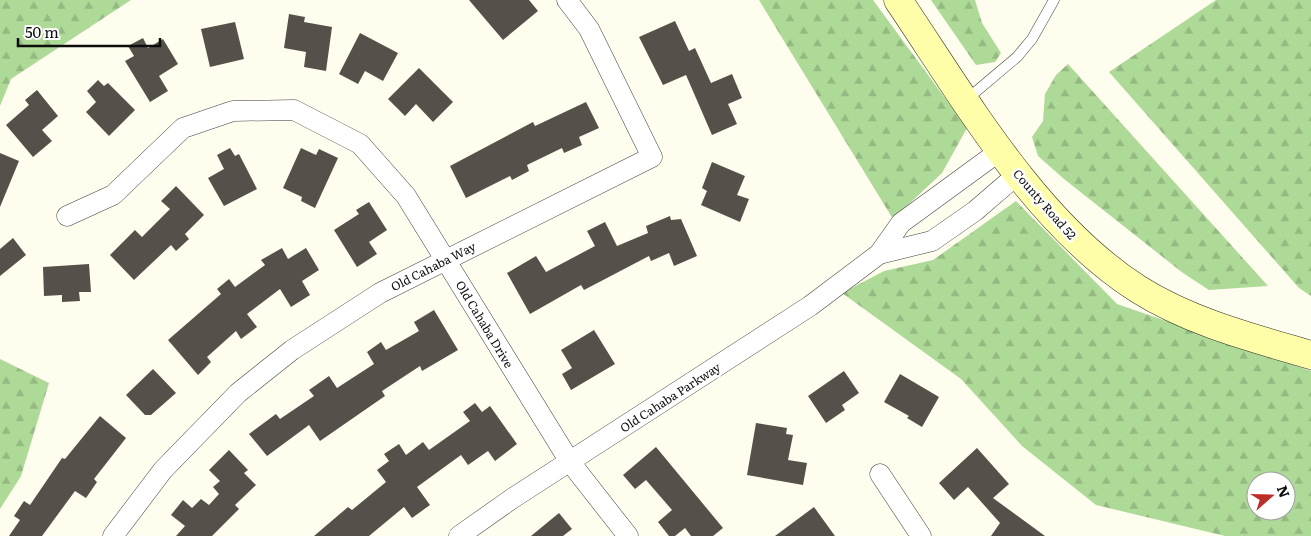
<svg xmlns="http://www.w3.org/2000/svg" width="1311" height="536" viewBox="0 0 1311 536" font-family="Literata,serif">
  <defs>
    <pattern id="forest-firs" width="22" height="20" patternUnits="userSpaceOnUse" patternTransform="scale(1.25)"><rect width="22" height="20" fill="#aeda97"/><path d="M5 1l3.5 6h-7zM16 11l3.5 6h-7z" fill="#94ba81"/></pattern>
  </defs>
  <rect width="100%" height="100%" fill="#fffdee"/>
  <path fill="url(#forest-firs)" fill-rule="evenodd" d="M0,0h131l-120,79 -11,27z
    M759,0h114l94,128 -25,45 -49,46z
    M931,0h44l7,23 19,30 -6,9 -19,3z
    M1216,0h95v296l-12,-8 -190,-216z
    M1068,64l200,222 -59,4 -26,-17 -119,-94 -26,-23 -6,-19 11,-16 2,-27 11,-19z
    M1016,201l101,103 194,67v165h-86l-129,-31 -74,-59 -61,-67 -119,-86 42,-22 49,-11zM1256,481h30v30h-30z
    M0,359l49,24 -28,93 -21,33z"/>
  <path fill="#56504a" d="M469,0h60l9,11 -35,29z
    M289,14l16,3 -1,5 28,5 -6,44 -22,-4 2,-15 -22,-4z
    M675,21l14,30 6,-3 16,35 21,-9 10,24 -14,6 9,20 -25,11 -26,-60 -23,10 -24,-48z
    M235,22l9,37 -34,8 -9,-38z
    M360,33l38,20 -15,28 -18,-10 -7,13 -19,-10z
    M143,38l5,10 15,-9 15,25 -19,12 9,15 -18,11 -25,-41 9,-5 -6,-10z
    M419,68l34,34 -20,20 -17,-18 -11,12 -17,-17z
    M98,80l6,6 4,-3 27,27 -26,26 -23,-24 10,-10 -9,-11z
    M37,90l21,26 -16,14 10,11 -19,16 -27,-32 23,-20 -4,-5z
    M586,102l13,26 -20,9 3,8 -18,8 -2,-5 -35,17 2,6 -17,9 -2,-4 -44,22 -16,-32 83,-44 2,4z
    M230,148l5,8 4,-2 18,35 -33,17 -16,-28 16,-9 -7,-14z
    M301,148l15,7 3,-6 19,9 -23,50 -14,-7 1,-4 -19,-9z
    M0,153l19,8 -19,46z
    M712,162l33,14 -8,19 12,4 -9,23 -39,-17 6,-14 -5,-3z
    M176,186l28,29 -19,19 4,5 -13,12 -5,-6 -37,35 -24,-25 25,-25 7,7 28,-28 -9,-8z
    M369,202l18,28 -18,12 8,12 -20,13 -23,-37 25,-16 -3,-4z
    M670,216l1,4 10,-1 16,37 -23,10 -5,-13 -18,8 -2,-5 -65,34 -3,-5 -51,29 -23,-41 29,-17 10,16 49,-26 -8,-15 18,-9 12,24 31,-13 -2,-7z
    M13,238l13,17 -26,21v-27z
    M282,248l6,11 18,-11 13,22 -17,11 8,14 -19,12 -11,-18 -33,25 10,13 -16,12 -5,-8 -29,26 4,5 -13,13 -30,-35 53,-46 -4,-5 12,-10 6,8 30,-22 -4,-5z
    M89,264l2,28h-12l1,9 -18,1v-7l-18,1 -1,-29z
    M434,310l24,40 -36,21 -2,-5 -38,25 3,5 -65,45 -11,-16 -42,31 -18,-22 27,-20 4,5 34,-23 -5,-6 20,-14 8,12 37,-24 -7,-12 14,-10 5,8 33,-19 -5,-9z
    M594,330l21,34 -44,26 -9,-16 10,-6 -11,-18z
    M153,369l23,24 -25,22h-6l-19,-20z
    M844,371l15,22 -17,12 3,5 -19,13 -18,-27z
    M900,374l39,23 -17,30 -15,-9 2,-2 -25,-14z
    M475,403l7,9 8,-6 27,38 -22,17 -7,-10 -20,14 -7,-10 -44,32 13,18 -18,13 -8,-11 -35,29h-55l34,-29 4,3 34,-28 -9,-12 12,-9 -5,-7 15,-10 7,11 17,-13 6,8 41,-29 -7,-9z
    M100,416l26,22 -32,41 3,3 -11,16 -11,-7 -33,45h-33l11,-16 -6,-4 10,-15 6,4 32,-47 3,1z
    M756,423l31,5 -1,6 7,1 -5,25 19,3 -4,22 -56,-10z
    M656,447l67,81 -10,8h-22l-6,-8 -10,8h-6l-11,-14 14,-12 -26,-30 -11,9 -12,-14z
    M977,448l32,36 -16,14 52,38h-54l9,-13 -32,-36 -14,13 -15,-17z
    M229,450l19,20 -4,3 12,12 -21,20 4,4 -27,27h-36l9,-10 -14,-11 12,-15 9,8 9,-9 8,6 10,-11 -6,-7 7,-6 -11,-11z
    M814,507l21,29h-60z
    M559,513l13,16 -9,7h-32z"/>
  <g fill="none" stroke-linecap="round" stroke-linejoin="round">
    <g stroke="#404040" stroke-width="11">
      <path id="lane" d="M966,100l51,-43 15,-18 22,-39"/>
    </g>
    <g stroke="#404040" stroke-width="21">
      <path id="street" d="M1001,150l-100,73 -22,31 53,-13 43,-30 43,-37
        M67,216l46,-21 70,-67 50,-17 61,-1 66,34 46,52 164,266 58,74
        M880,474l41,62
        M113,536l50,-66 75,-77 54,-43 88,-57 272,-136 -63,-128 -22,-29
        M459,536l54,-38 297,-192 69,-52"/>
    </g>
    <g stroke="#2f2f2f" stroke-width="29">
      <path id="secondary" d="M898,0c67,99 138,224 240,289 52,33 115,49 173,66"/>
    </g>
    <use href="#lane" stroke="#fff" stroke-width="10"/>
    <use href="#street" stroke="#fff" stroke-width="20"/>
    <use href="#secondary" stroke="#fefea9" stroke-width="28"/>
  </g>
  <g text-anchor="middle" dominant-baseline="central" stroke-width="5" stroke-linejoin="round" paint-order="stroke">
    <g font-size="12" fill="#0d0d0d" stroke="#fff">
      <text transform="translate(1045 204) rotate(49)">County Road 52</text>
      <text transform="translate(433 266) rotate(-27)">Old Cahaba Way</text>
      <text transform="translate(485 324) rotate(59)">Old Cahaba Drive</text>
      <text transform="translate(670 397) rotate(-33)">Old Cahaba Parkway</text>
    </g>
  </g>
  <g transform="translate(1271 496) rotate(70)"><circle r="24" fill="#ffffff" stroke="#9e9e9e"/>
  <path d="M0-4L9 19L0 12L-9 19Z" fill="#bd2f26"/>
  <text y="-8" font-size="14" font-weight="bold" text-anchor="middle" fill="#0d0d0d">N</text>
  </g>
  <path d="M18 38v8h142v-8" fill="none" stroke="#0d0d0d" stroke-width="2.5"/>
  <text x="25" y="38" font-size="15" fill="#0d0d0d" stroke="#ffffff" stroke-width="4" paint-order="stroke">50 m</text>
</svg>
